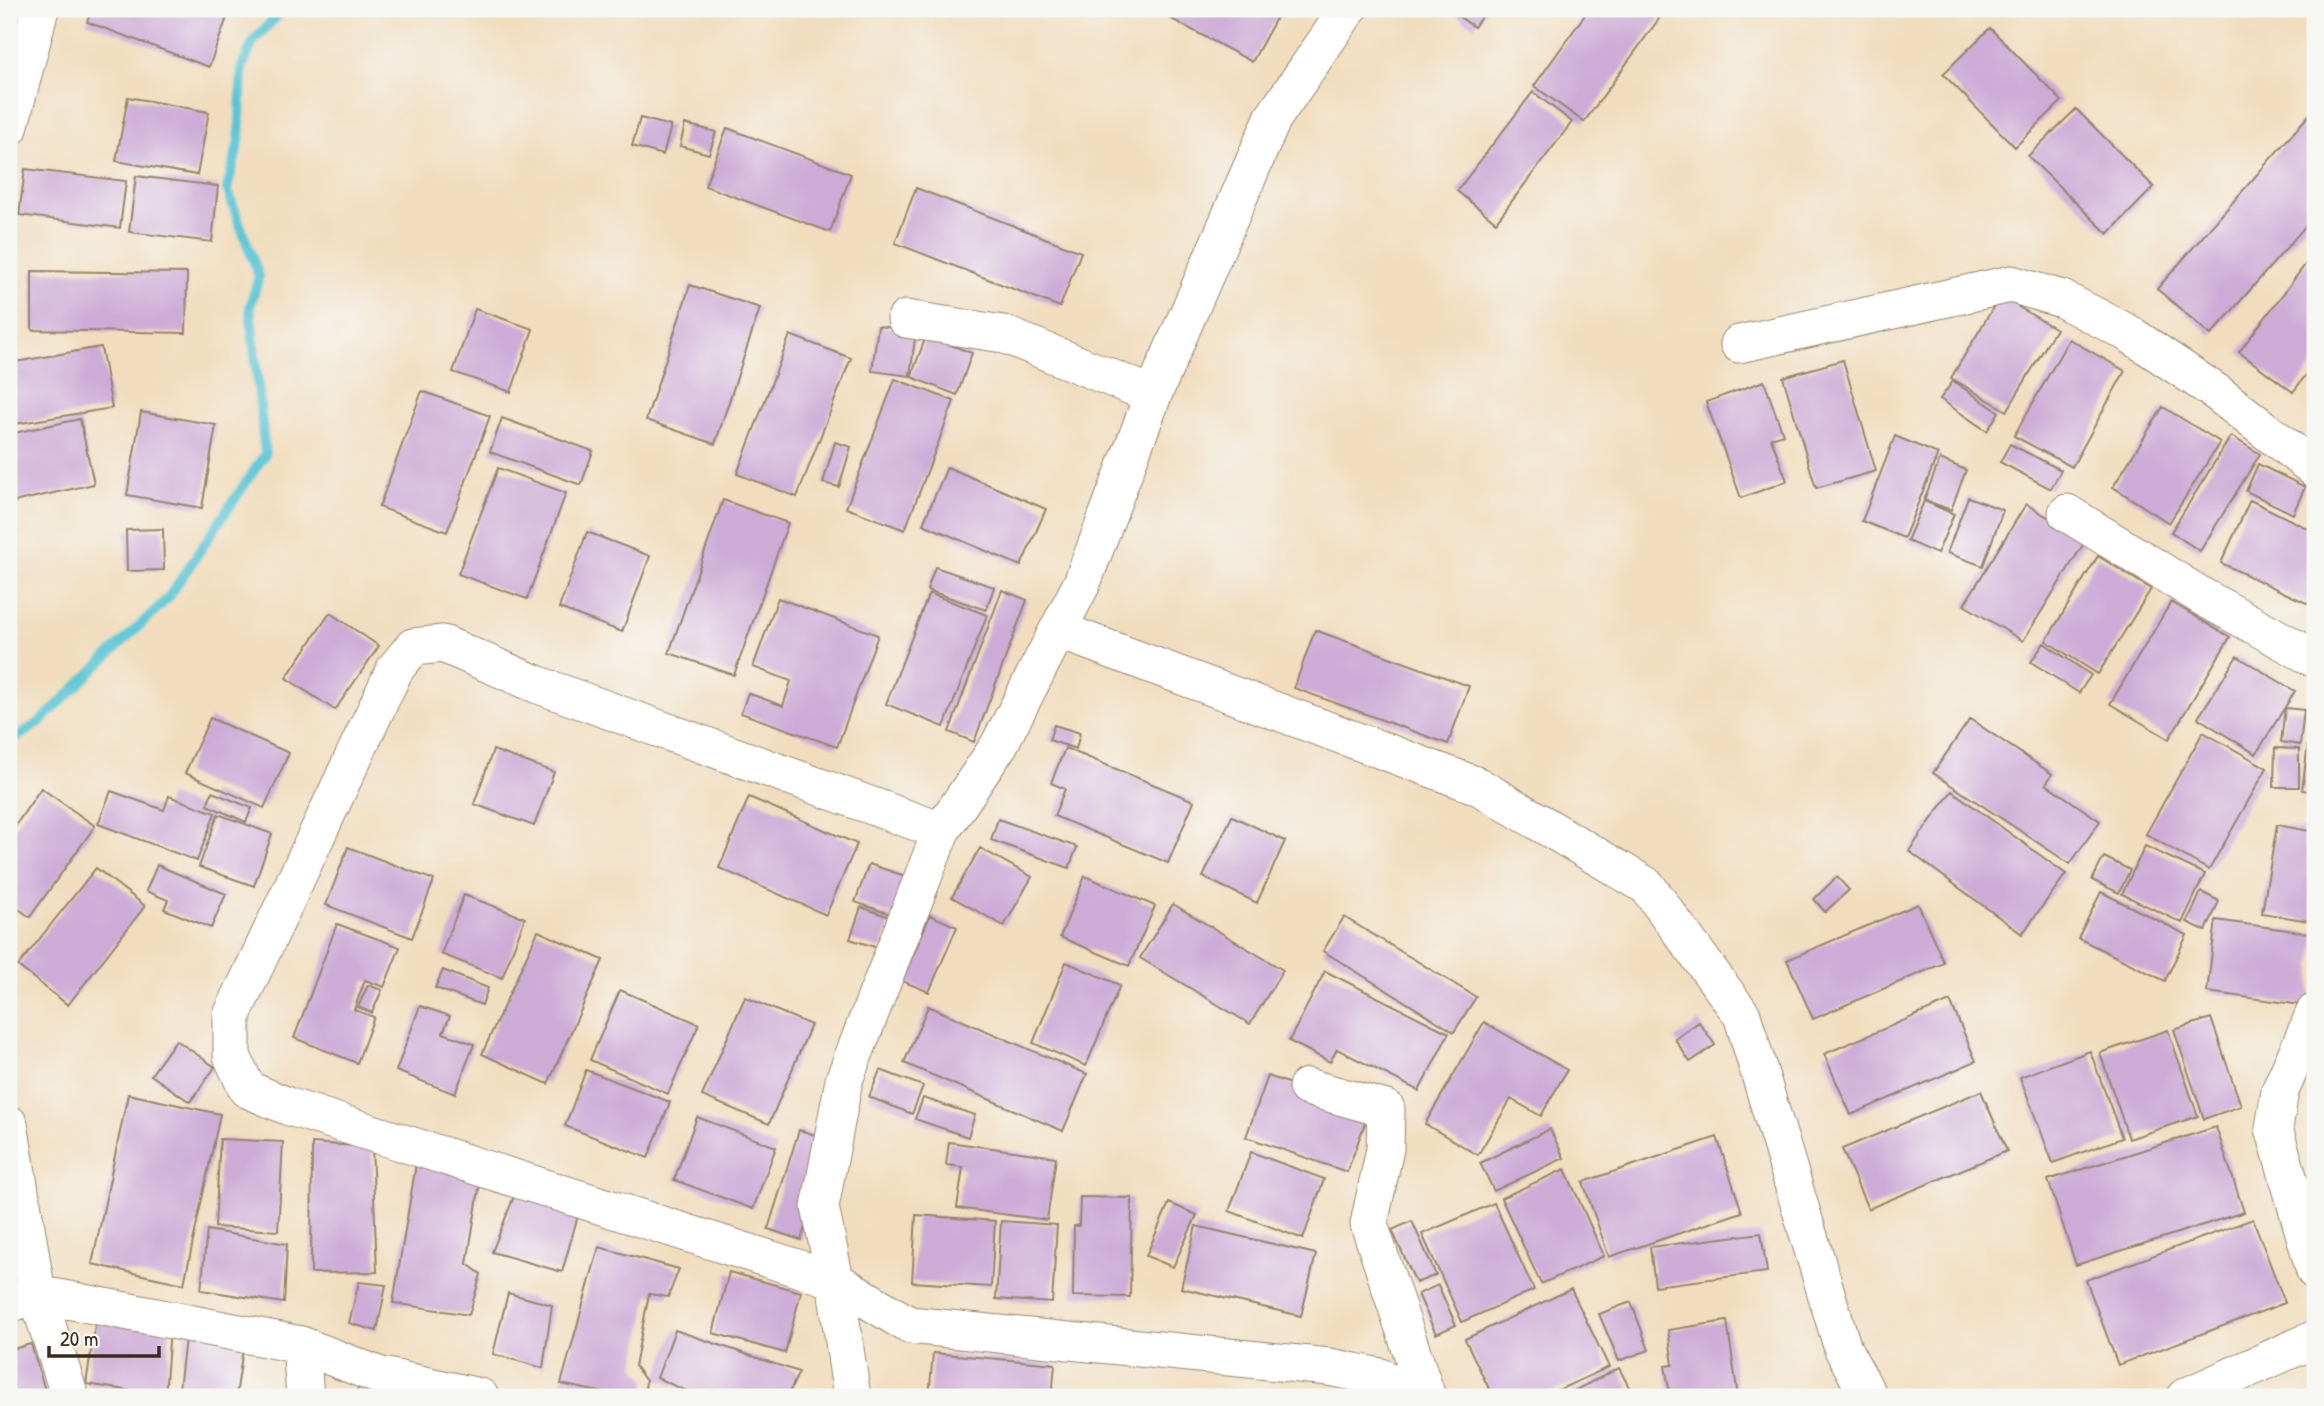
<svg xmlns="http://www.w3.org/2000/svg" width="2324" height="1406" viewBox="0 0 2324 1406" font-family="'Patrick Hand',sans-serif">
  <rect width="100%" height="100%" fill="#f6f6f2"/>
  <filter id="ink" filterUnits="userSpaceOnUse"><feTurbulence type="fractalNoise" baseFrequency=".0143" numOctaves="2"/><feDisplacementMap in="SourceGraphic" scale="14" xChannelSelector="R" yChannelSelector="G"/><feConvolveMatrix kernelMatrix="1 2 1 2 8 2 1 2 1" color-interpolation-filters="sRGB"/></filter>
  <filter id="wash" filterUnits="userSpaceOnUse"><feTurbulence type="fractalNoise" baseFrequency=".00686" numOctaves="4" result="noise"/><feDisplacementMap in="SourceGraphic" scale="28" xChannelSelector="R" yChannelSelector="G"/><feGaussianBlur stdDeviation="1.57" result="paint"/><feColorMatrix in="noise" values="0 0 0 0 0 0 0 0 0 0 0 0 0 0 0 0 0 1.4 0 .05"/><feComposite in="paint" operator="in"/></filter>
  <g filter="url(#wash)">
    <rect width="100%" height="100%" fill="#f1ddbe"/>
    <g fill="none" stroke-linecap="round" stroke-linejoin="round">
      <path stroke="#5ac5d5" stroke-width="10" d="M9,742l31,-20 128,-124 97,-144 -15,-147 9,-31 -32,-87 12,-47 3,-75 12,-27 25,-26 -3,-5"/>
    </g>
    <g id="blocks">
      <path fill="#cdabd7" d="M92,9h138l-21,58 -122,-45z
        M1153,9h128l-29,53z
        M1448,9h39l-13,18z
        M1589,9h77l-82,113 -50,-36z
        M1990,28l72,73 -47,46 -72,-73z
        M1533,92l39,30 -76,100 -39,-31z
        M128,97l81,15 -12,63 -81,-14z
        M2315,108v107l-104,120 -54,-46z
        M2076,109l78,78 -46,47 -80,-78z
        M640,118l31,8 -8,29 -31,-9z
        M685,124l31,8 -7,22 -29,-8z
        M727,128l124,46 -21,58 -125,-46z
        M25,169l101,12 -6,47 -101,-13z
        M136,176l82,10 -6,56 -83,-10z
        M916,188l165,64 -21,55 -165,-64z
        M2315,246v14l-7,-6z
        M2308,261l7,5v97l-22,29 -54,-40z
        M32,271l155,2 -1,60 -154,-3z
        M690,285l70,23 -45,136 -69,-24z
        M2000,296l56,33 -49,82 -56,-33z
        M475,309l58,20 -22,63 -58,-20z
        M878,326l38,5 -6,45 -38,-5z
        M790,335l61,23 -54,139 -60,-23z
        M926,336l46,17 -15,42 -46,-18z
        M2069,339l56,32 -53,96 -58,-31z
        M101,347l11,61 -103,17v-62z
        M1843,360l33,111 -60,17 -33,-111z
        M895,379l59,22 -49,129 -59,-22z
        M1764,381l19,53 -12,4 16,43 -46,17 -35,-96z
        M1953,381l46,31 -12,19 -47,-32z
        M422,391l68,25 -43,116 -68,-25z
        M2163,407l57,35 -51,81 -56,-36z
        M141,412l75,13 -14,83 -75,-13z
        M502,418l91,33 -12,34 -91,-33z
        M80,419l14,65 -85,19v-69z
        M1895,436l43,18 -34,84 -42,-17z
        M2231,436l29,18 -60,97 -29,-19z
        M835,442l16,5 -12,40 -16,-4z
        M2010,444l51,26 -10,19 -51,-27z
        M1940,459l26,11 -15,40 -27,-10z
        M2258,464l47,23 -12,27 -47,-23z
        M947,467l99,42 -25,57 -98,-42z
        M498,468l68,25 -39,106 -69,-25z
        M1968,497l35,13 -20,56 -36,-13z
        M723,500l65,23 -54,152 -65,-22z
        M2250,500l65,32v75l-94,-44z
        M1924,501l30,13 -17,40 -30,-13z
        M2026,504l60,36 -63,101 -59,-36z
        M163,529l1,41 -37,1 -1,-41z
        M587,532l63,24 -28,76 -63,-24z
        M2098,556l53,33 -53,85 -52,-33z
        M935,567l59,20 -8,23 -59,-20z
        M1002,590l25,10 -53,142 -25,-10z
        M929,593l58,22 -43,112 -58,-23z
        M778,598l100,37 -41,112 -96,-34 7,-20 35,13 8,-25 -38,-14z
        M2171,602l59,35 -61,102 -59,-35z
        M330,613l49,33 -44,64 -49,-32z
        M1315,630l154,56 -21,58 -154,-56z
        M2044,643l47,32 -12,18 -48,-31z
        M2237,656l58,35 -39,63 -58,-36z
        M2314,698h1v94l-13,-2z
        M2285,708l19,2 -4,35 -19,-3z
        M210,718l79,35 -25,55 -79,-35z
        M1970,719l82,55 -6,10 54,37 -30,43 -137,-91z
        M1054,725l26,8 -4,16 -27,-9z
        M2203,732l64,36 -58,102 -63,-36z
        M1065,748l129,53 -26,62 -114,-47 11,-27 -14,-6z
        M2275,748l24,1v38h-25z
        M493,750l61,22 -20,54 -60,-22z
        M41,788l54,38 -65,91 -21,-15v-67z
        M111,791l53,19 5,-14 46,17 -18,48 -99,-37z
        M1952,791l114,83 -44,60 -113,-83z
        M212,792l40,16 -6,14 -39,-17z
        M749,797l108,47 -31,71 -107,-47z
        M218,814l54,20 -18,52 -55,-19z
        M1232,816l53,25 -28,62 -54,-26z
        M998,819l79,28 -8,21 -78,-28z
        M2277,825l38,7v90l-53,-9z
        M2145,846l60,28 -23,49 -60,-29z
        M348,847l86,33 -22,58 -86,-33z
        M980,848l52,29 -28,49 -52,-29z
        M2104,857l26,13 -11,23 -27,-13z
        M869,864l39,13 -13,39 -40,-14z
        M157,865l69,29 -15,34 -47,-19 4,-9 -22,-9z
        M96,868l49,38 -77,99 -50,-39z
        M1085,876l70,30 -26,60 -69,-29z
        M1837,877l12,13 -24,22 -11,-13z
        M2101,892l86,43 -22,46 -87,-43z
        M2201,892l18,9 -13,30 -19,-9z
        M464,895l61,23 -23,60 -61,-24z
        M1173,904l110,66 -33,54 -110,-66z
        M1918,904l26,59 -131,56 -26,-59z
        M861,907l31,11 -11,31 -31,-10z
        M930,915l27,12 -28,65 -27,-11z
        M1344,917l132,80 -22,35 -131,-81z
        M2216,920l99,14 -6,72 -102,-14z
        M337,924l63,23 -16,40 -19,-7 -11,30 20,7 -17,46 -63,-25z
        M538,931l65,29 -55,124 -66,-30z
        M1066,962l54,23 -34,81 -53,-23z
        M443,970l45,18 -6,17 -47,-17z
        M1325,971l124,62 -30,58 -82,-42 -7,13 -41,-21z
        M368,985l14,5 -10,23 -14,-6z
        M620,990l79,34 -31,70 -78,-34z
        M745,997l66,28 -42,99 -67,-28z
        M1950,1001l26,60 -125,54 -27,-61z
        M420,1006l30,10 -7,17 31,11 -19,50 -59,-23z
        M928,1006l159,68 -24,57 -159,-68z
        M2211,1018l30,88 -37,13 -30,-89z
        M1484,1022l83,48 -26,46 -30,-17 -33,56 -53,-31z
        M1699,1022l16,23 -25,17 -15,-23z
        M2168,1030l30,86 -69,23 -29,-86z
        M176,1040l39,27 -25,35 -39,-27z
        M2090,1051l32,87 -69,25 -33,-86z
        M586,1070l84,32 -22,56 -83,-32z
        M880,1070l43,16 -11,28 -43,-17z
        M1268,1076l101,36 -22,60 -101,-35z
        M1981,1091l26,60 -139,58 -26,-60z
        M128,1094l92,20 -36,170 -92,-20z
        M923,1098l52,17 -7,22 -53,-18z
        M697,1117l79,30 -23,62 -79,-29z
        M2216,1127l28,85 -168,53 -28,-85z
        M1550,1129l14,29 -70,33 -14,-28z
        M799,1130l33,10 -31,100 -33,-11z
        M1717,1137l25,75 -133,45 -26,-75z
        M220,1139l63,3 -5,89 -63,-4z
        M949,1142l107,15 -9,63 -90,-12 6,-41 -17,-2z
        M312,1143l60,4 5,125 -66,1z
        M1251,1152l73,27 -21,60 -74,-28z
        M416,1164l65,13 -14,87 14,10 -12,41 -76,-12z
        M1565,1169l39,87 -63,28 -40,-86z
        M515,1194l64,18 -17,60 -70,-20z
        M1080,1197l52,1 -2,99 -57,-1 1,-70h5z
        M1169,1203l28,12 -24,52 -27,-11z
        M1494,1203l40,87 -72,32 -40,-88z
        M916,1215l79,6 -4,66 -79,-5z
        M2253,1219l32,84 -167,62 -32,-85z
        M1001,1221l56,4 -5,78 -56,-4z
        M1412,1221l24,54 -20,8 -24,-53z
        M1196,1226l120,28 -15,62 -120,-28z
        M207,1230l80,14 -3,59 -83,-13z
        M1761,1233l6,39 -112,14 -5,-39z
        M599,1247l80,22 -11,28 -19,-3 -14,72 11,15 -2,16h-21l-62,-13z
        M729,1272l72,20 -16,61 -72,-20z
        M359,1282l27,3 -9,46 -28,-8z
        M1438,1285l18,40 -20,9 -18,-40z
        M1571,1289l38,78 -66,30h-50l-28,-58z
        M508,1293l44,12 -9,63 -50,-14z
        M1631,1302l18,48 -30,11 -20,-47z
        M96,1319l74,9 -5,68 -79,-12z
        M1727,1321l11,76 -68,-2 -5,-29 8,-1 -5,-35z
        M675,1330l124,42 -12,25h-87l-43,-19z
        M186,1331l58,10 -8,56h-58z
        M31,1344l16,53h-38v-47z
        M933,1353l122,11 -3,33h-123z
        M1619,1368l11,21 -15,8h-53z
        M361,1380l43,17h-49z"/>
    </g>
  </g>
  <g filter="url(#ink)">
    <use href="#blocks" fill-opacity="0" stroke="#96846e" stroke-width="2"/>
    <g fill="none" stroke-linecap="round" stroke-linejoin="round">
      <g stroke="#96846e" stroke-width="39">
        <path id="street" d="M9,128l31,-119
          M906,319l97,15 150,61
          M1739,344l272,-60 51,15 66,34 88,59 99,77
          M2067,513l136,84 112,62
          M1058,630l420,156 169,100 95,129 101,334 26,48
          M941,831l-405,-147 -93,-40 -30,3 -18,22 -163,346v41l15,33 40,17 548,174 74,45 420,42 51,10 42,20
          M2315,1012l-35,79 -6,37 41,143
          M1307,1087l79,22 -1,40 -16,75 58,173
          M9,1124l28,170 33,103
          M9,1304l28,-10 264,51 77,30 102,22
          M301,1345l4,52
          M852,1397l-17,-117 -15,-73 24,-127 97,-249 58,-86 83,-162 71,-188 120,-277 75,-109
          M2185,1397l130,-58"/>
      </g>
      <use href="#street" stroke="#fff" stroke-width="37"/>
    </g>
  </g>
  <rect width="2324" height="1406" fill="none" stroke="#f6f6f2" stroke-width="35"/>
  <path d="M49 1346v10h110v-10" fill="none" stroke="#3b2a1e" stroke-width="3.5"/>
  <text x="60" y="1346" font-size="21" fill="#3b2a1e" stroke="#f6f6f2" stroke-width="5" paint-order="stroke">20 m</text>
</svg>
